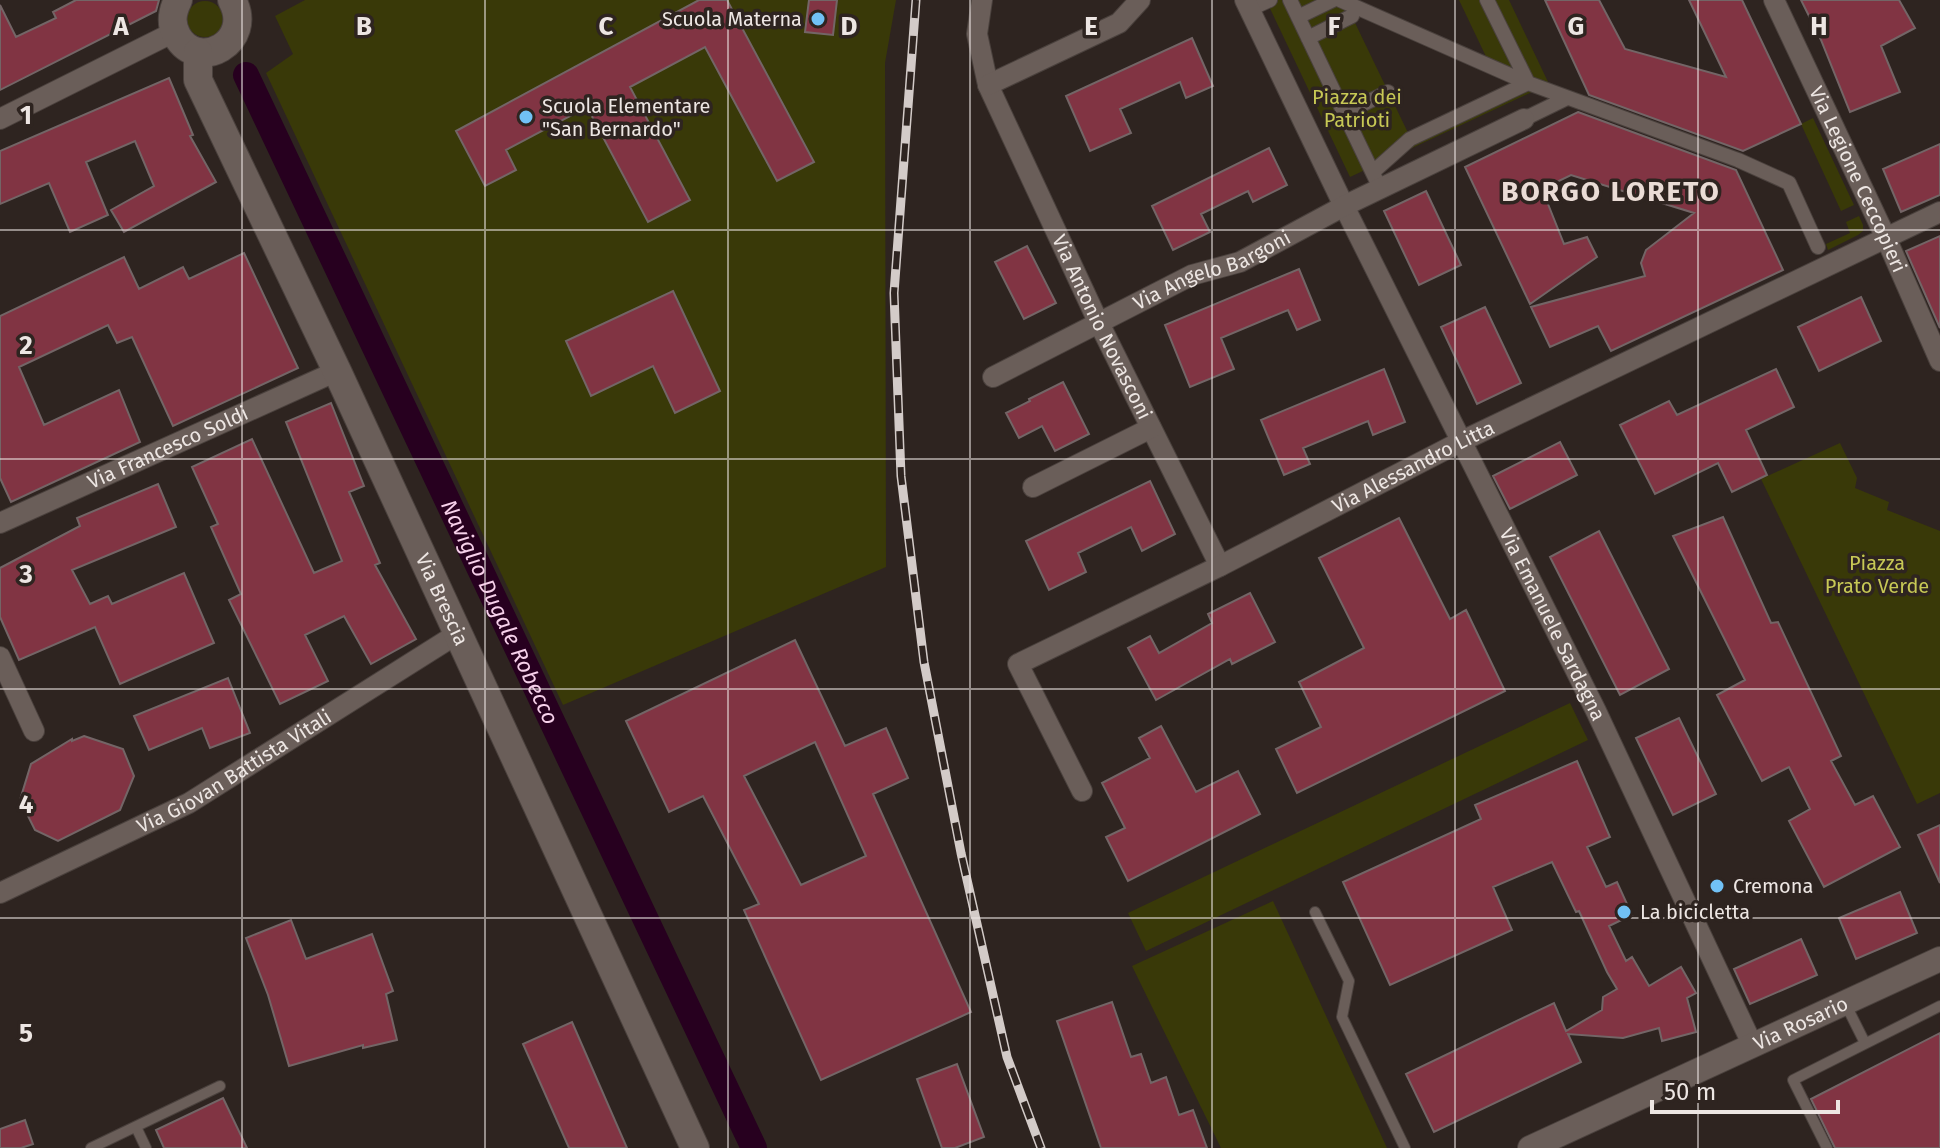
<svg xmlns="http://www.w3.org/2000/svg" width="1940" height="1148" viewBox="0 0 1940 1148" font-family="'Fira Sans',sans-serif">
  <rect width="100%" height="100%" fill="#2e2420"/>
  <path fill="#393908" d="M305,0h591l-11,63 1,504 -323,138 -297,-632 27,-19 -18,-38z
    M1266,0h78l67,139 116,-56 -36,-16 -32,-67h50l40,84 -199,93z
    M187 19a18 18 0 1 1 36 0a18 18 0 1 1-36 0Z
    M1813,118l41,87 -13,6 -40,-87z
    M1859,216l4,9v6l-5,4 -30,15 -2,-6 24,-11 -4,-11z
    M1840,443l17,35 -2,10 34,14 -2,8 53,21v262l-23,11 -156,-325z
    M1570,703l18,37 -442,211 -18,-38z
    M1273,901l114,247h-166l-89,-182z"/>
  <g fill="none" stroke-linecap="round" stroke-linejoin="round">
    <path stroke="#27001f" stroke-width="26" id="s1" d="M246,75l508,1073"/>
  </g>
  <path fill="#813443" stroke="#736566" stroke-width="2" fill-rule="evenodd" d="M76,0h83l-3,11 -156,79v-85l16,32 40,-19 -3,-6z
    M699,0h28l87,162 -37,19 -72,-134 -75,40 60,113 -42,22 -61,-115 -81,43 10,20 -31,16 -29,-55z
    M809,0h28l-4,35 -28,-3z
    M1545,0h54l26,49 101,28 -37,-77h53l59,124 -58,27 -154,-56z
    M1801,0h98l16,28 -34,18 19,46 -50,20 -29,-72z
    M1192,38l21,48 -27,12 -6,-16 -60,27 11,24 -41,18 -24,-55z
    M169,78l24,57 -3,1 26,46 -92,50 -13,-22 43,-24 -19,-45 -49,21 22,53 -38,17 -21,-49 -49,21v-53z
    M1578,112l158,58 47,100 -172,81 -13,-25 -48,21 -19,-40 114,-31 -4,-13 5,-13 48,-37 -123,-38 -29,14 22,55 23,-7 10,20 -67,47 -65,-137z
    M1940,144v51l-39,17 -18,-43z
    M1269,148l18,37 -34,17 -5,-11 -47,23 9,18 -37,18 -21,-44z
    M1426,191l35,74 -42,20 -35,-74z
    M1940,236v92l-34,-77z
    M1027,246l29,57 -32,16 -29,-57z
    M244,253l54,115 -125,58 -41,-89 -15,6 -9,-18 -89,42 25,58 75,-35 21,52 -129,60 -11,-24v-162l124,-59 15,32 44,-22 6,12z
    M1299,269l21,51 -23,10 -9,-20 -67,28 13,31 -44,18 -25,-62z
    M673,291l47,100 -45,22 -22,-47 -62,30 -25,-55z
    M1861,297l20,44 -62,30 -21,-44z
    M1485,307l36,76 -44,21 -36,-77z
    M1384,369l21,53 -32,13 -5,-14 -65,27 7,16 -26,11 -23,-55z
    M1776,369l18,38 -48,23 21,45 -35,17 -14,-29 -63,31 -35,-69 49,-24 8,14z
    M1063,382l26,52 -34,17 -13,-25 -23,12 -13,-25 24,-12 -1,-2z
    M331,403l33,83 -15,6 31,71 -5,2 41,74 -45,25 -27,-48 -39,19 23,46 -48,23 -51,-104 12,-6 -30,-67 7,-3 -26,-57 60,-28 62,134 28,-12 -56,-139z
    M1560,442l17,33 -67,34 -17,-33z
    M1150,481l25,53 -33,17 -11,-24 -53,26 8,19 -37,18 -23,-49z
    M158,484l18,43 -104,43 18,34 18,-8 4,8 72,-31 30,70 -94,41 -25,-57 -76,33 -19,-43v-49l80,-42 -3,-8z
    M1723,517l48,106 7,-1 63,134 -10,5 24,44 18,-9 27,51 -76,40 -35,-66 21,-12 -21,-42 -27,14 -45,-86 28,-15 -72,-144z
    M1399,518l51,101 16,-9 39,81 -208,102 -21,-44 45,-22 -22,-45 65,-34 -45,-90z
    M1599,531l70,138 -49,26 -70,-138z
    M1250,593l25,49 -43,22 -2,-5 -74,41 -28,-52 22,-12 9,17 53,-30 -4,-9z
    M795,640l50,106 41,-18 22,50 -35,16 98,218 -150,68 -77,-170 15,-6 -56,-108 -34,16 -43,-91zM815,742l51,114 -65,29 -57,-109z
    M228,678l22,55 -40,15 -8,-20 -53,22 -15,-34z
    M1679,718l37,76 -43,21 -37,-77z
    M1161,726l35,66 42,-21 22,43 -132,67 -22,-44 19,-9 -23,-45 48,-25 -11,-20z
    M84,736l39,13 11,27 -14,34 -62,31 -23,-11 -15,-30 11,-36 41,-25v2z
    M1577,761l33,76 -23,10 19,40 11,-5 15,33 -23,11 17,35 6,-4 17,29 32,-19 15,26 -9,5 9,34 -34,9 -3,-13 -36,10 -55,-4 13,28 -147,70 -28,-58 148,-71 12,28 36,-21 1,-13 14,-8 -10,-17 -28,-61 -3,1 -24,-50 -59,25 19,43 -122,55 -47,-103 138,-63 -6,-14z
    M1940,825v58l-22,-48z
    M1900,892l17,41 -61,26 -17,-41z
    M291,920l15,39 66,-25 21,57 -7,3 11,46 -34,8v-3l-74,21 -21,-71 -22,-57z
    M1801,939l16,36 -67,29 -16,-35z
    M1112,1002l19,55 10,-3 10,29 15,-6 13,38 14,-5 14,38h-106l-44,-127z
    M572,1022l55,126h-58l-46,-104z
    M1940,1033v115h-105l-24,-49z
    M957,1064l27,73 -29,11h-13l-25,-69z
    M223,1098l24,50h-83l-8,-18z
    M25,1120l8,24 -12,4h-21v-19z"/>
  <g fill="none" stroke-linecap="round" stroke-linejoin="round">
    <g stroke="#4a413d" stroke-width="12">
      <path id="service" d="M1315,912l34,69 -7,36 63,131
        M1845,1003l20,40
        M136,1127l10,21
        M91,1148l129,-62
        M1827,1148l-34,-68 147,-74"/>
    </g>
    <g stroke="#4a413d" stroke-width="16">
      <path id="pedestrian" d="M1290,0l90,188
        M1340,0l188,83 210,77 51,23 29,64
        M1487,0l41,83
        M1250,9l20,-9
        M1298,17l35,-17
        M1308,38l44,-22
        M1345,113l43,-21
        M1524,119l43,-21
        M1373,172l37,-33 118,-56"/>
    </g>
    <g stroke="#4a413d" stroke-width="22">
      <g id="minor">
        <path id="s2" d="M982,0l-5,34 11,51 107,230 125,251"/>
        <path id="s3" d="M1245,0l99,206 252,505 157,335"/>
        <path id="s4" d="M1774,0l112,238 54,123"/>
        <path d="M988,85l131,-62 21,-23"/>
        <path d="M0,119l174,-87"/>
        <path id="s5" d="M993,377l199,-102 48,-13 104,-56 180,-87"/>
        <path d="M1033,487l118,-59"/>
        <path id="s6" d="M0,523l337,-152"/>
        <path d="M0,657l34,74"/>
        <path id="s7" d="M1082,791l-64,-127 202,-98 242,-125 478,-229"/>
        <path id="s8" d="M0,893l189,-90 268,-169"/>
      </g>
    </g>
    <g stroke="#4a413d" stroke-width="26">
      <g id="tertiary">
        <path id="s9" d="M1530,1148l410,-189"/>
      </g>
    </g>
    <g stroke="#4a413d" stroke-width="30">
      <g id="secondary">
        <path d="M178,0c-6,12 -8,23 -1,36 21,37 78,6 55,-36"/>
        <path id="s10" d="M198,52v28l139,291 358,777"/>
      </g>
    </g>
    <use href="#service" stroke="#6a5e59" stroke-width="10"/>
    <use href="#pedestrian" stroke="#6a5e59" stroke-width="14"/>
    <use href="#minor" stroke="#6a5e59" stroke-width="20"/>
    <use href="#tertiary" stroke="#6a5e59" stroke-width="24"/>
    <use href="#secondary" stroke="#6a5e59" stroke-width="28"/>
    <g stroke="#d3cbc8" stroke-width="9">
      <path id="rail" d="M916,0l-22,293 7,183 23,186 37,191 46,204 34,91"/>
    </g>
    <use href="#rail" stroke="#2e2420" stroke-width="6" stroke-dasharray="18" stroke-linecap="butt"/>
  </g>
  <path fill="none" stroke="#ede6e3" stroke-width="2" stroke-opacity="0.55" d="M242,0v1148M485,0v1148M728,0v1148M970,0v1148M1212,0v1148M1455,0v1148M1698,0v1148M0,230h1940M0,459h1940M0,689h1940M0,918h1940"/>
  <g fill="#71c1f5" stroke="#2e2420" stroke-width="3">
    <circle cx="818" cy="19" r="8"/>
    <circle cx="526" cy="117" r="8"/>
    <circle cx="1717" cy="886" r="8"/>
    <circle cx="1624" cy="912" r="8"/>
  </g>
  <g text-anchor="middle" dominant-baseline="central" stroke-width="7" stroke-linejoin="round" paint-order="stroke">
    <g font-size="20" fill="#ede6e3" stroke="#2e2420" text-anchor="start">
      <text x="802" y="19" text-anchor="end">Scuola Materna</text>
      <text x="542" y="106">Scuola Elementare<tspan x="542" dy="23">"San Bernardo"</tspan></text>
      <text x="1733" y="886">Cremona</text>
      <text x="1640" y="912">La bicicletta</text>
    </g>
    <g font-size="20" fill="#c7c855" stroke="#2e2420">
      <text x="1357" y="97">Piazza dei<tspan x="1357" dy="23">Patrioti</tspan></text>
      <text x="1877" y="563">Piazza<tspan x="1877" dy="23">Prato Verde</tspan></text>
    </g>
    <g font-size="20" fill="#ede6e3" stroke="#2e2420">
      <text stroke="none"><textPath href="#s4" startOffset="198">Via Legione Ceccopieri</textPath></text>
      <text stroke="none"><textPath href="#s5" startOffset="244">Via Angelo Bargoni</textPath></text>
      <text stroke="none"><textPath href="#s2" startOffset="354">Via Antonio Novasconi</textPath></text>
      <text stroke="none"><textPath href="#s6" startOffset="184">Via Francesco Soldi</textPath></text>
      <text stroke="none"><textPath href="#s7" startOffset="584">Via Alessandro Litta</textPath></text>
      <text stroke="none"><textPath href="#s10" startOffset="602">Via Brescia</textPath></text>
      <text stroke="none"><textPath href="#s3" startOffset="696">Via Emanuele Sardagna</textPath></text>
      <text stroke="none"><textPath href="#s8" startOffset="264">Via Giovan Battista Vitali</textPath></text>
      <text stroke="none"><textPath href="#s9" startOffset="298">Via Rosario</textPath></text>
    </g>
    <g font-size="22" font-style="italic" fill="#f7d1eb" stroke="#2e2420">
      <text stroke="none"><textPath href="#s1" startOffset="594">Naviglio Dugale Robecco</textPath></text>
    </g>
    <g font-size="28" font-weight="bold" letter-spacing="2" fill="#eadcd6" stroke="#2e2420">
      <text x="1611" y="191">BORGO LORETO</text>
    </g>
  </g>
  <g font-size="26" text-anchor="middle" font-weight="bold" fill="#ede6e3" stroke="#2e2420" stroke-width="7" stroke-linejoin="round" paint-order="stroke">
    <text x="121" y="35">A</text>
    <text x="364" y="35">B</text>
    <text x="606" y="35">C</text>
    <text x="849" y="35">D</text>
    <text x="1091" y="35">E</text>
    <text x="1334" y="35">F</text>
    <text x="1576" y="35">G</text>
    <text x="1819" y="35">H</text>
    <text x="26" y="124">1</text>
    <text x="26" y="354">2</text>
    <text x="26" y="583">3</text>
    <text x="26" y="813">4</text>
    <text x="26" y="1042">5</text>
  </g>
  <path d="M1652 1100v12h186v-12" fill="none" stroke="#ede6e3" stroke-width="4"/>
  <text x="1664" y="1100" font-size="24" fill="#ede6e3" stroke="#2e2420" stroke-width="6" paint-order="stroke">50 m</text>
</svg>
